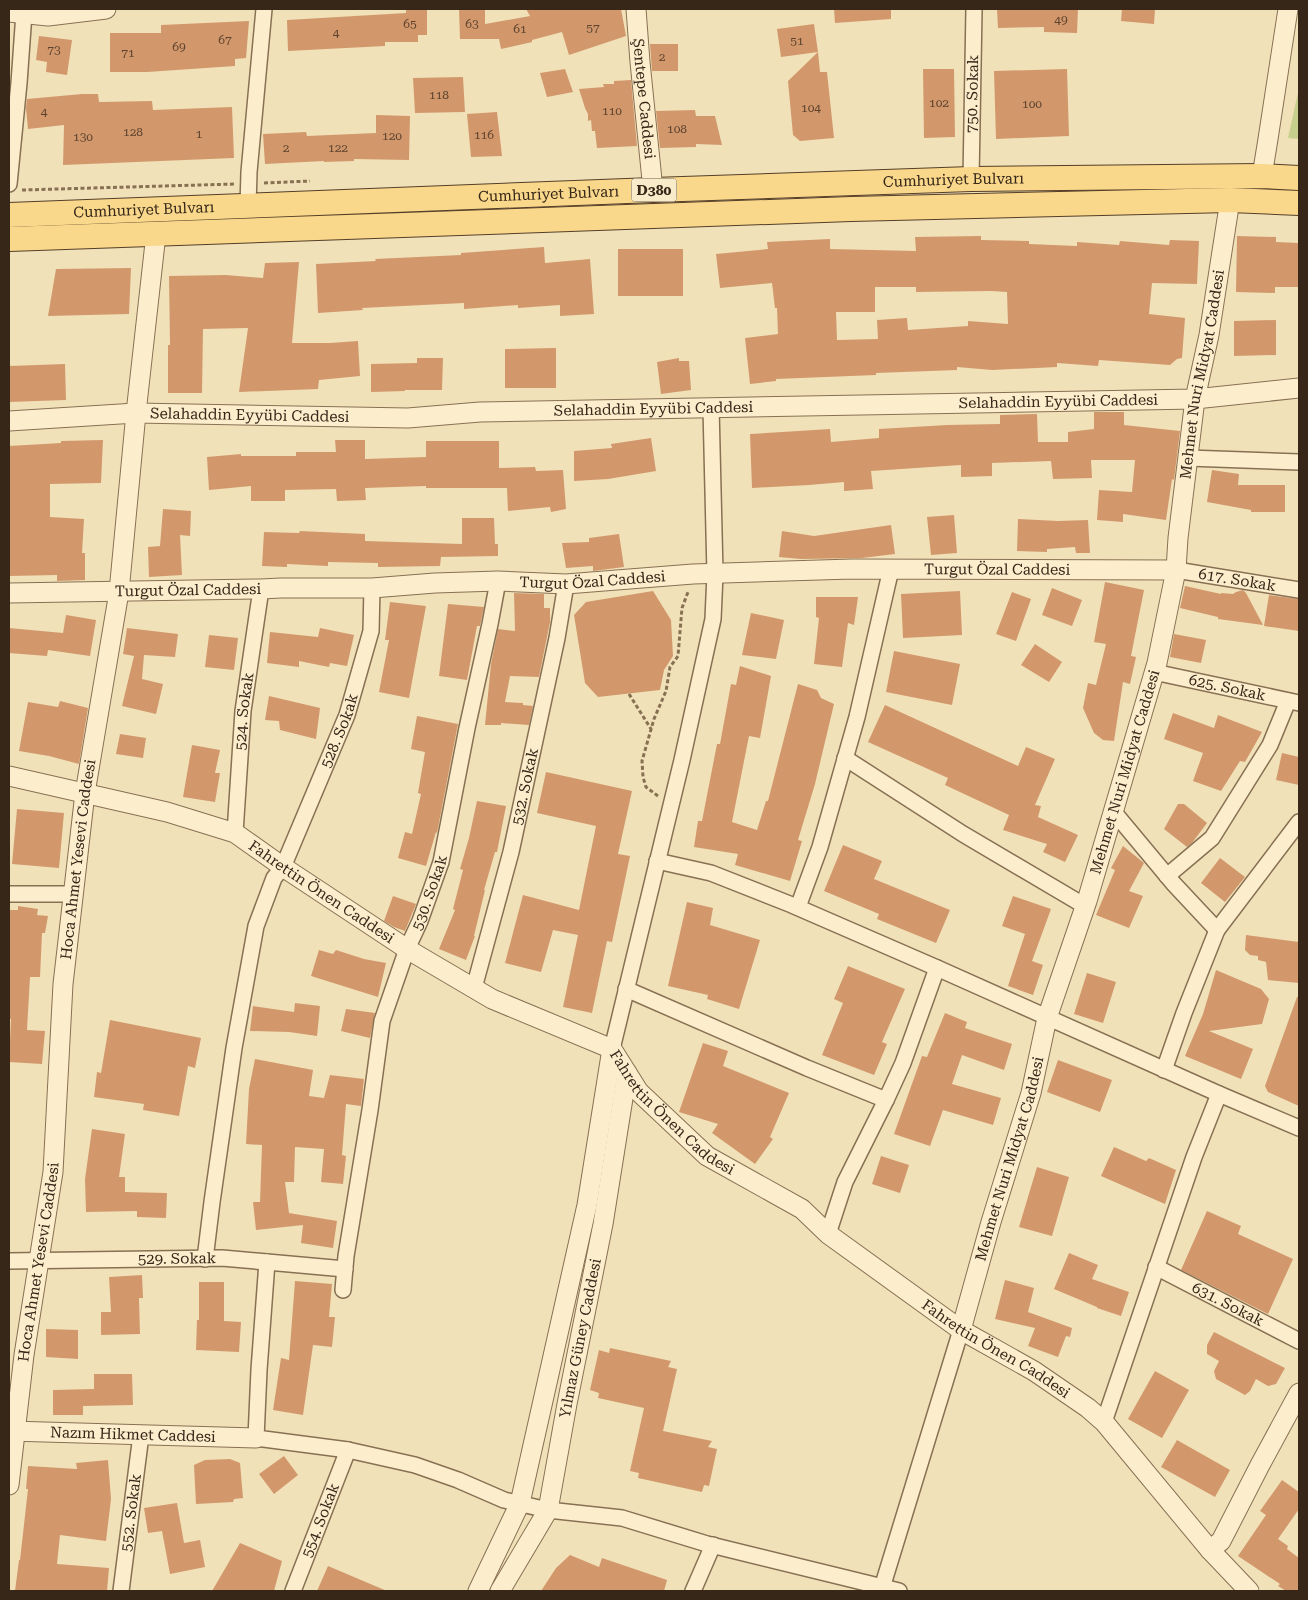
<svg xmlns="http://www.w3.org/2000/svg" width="1308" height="1600" viewBox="0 0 1308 1600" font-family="'Roboto Serif',serif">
  <rect width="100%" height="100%" fill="#f1e1b9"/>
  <path fill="#c7cf8d" d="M1299,88v51l-11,-1z"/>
  <path fill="#d2986c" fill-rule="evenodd" d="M406,9h21v26h-9v7h-33v4l-97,5 -1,-31 119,-7z
    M459,9h26v15l45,-8 -4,-7h95l5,27 -57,19 -7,-23 -30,8v2l-31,7 -2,-10h-39z
    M834,9h57v10l-56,4z
    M997,9h81l-1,24 -33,-1v-5l-46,1z
    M1122,9h33l-1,15 -33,-3z
    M249,21l-3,37 -11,1v7l-88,6h-37v-39h51v-8z
    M814,24l4,28 -37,5 -4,-28z
    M39,36l33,4 -5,35 -21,-3 1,-10 -11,-2z
    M650,44h28v27h-26z
    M818,52l2,20h7l7,66 -34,3 -7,-6 -5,-54z
    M565,69l8,23 -26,5 -7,-24z
    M923,69h31l1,68 -31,1z
    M1067,69l2,67 -73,3 -2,-68z
    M463,77l2,35 -50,1 -2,-35z
    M631,80l6,66 -40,2 -2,-17h-3l-1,-11 -3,1v-7l-3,-6 -6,-19 25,-2 -1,-3h11v-3z
    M82,94h16l1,8 53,-1 1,9 79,-3 2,51 -171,7 1,-40 -36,4 -2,-21 1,-9z
    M695,110l1,6h19l7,29 -26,-1v3l-36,1 -4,-37z
    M497,112l5,44 -31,1 -4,-43z
    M376,115l34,1 -1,44 -55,-1v2l-30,1v-1l-59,3 -2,-30 43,-2 1,4 69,-3z
    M981,236v4l48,1v3l48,2v-4l42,3 1,-4 49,4 1,-5 29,1 -2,43 -45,-1 -3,31 36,4 -3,40 -5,1 -7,6 -71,-5 -1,6 -41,-3v4l-65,3 -35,-3v3l-81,3v2l-100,4v2l-26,3 -5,-46 33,-4 -1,-26h-2l-3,-25 -52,5 -4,-34 52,-5 -1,-7 63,-3v10l86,2 -1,-14zM875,287h41v5l75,-1 16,1 1,32 -40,-3v5l-60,4 -1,-12 -30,2 1,19 -41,1 -1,-28h39z
    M1237,236l39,1v5l23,1v44h-24v6l-39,-1z
    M544,247l1,16 45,-4 4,55 -34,2v-11l-42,3v-3l-54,4v-6l-102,5 1,2 -45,3 -2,-49 60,-3 -1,-2 86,-4v-2z
    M618,249h65v47h-65z
    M299,262l-7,81h38l28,-2 2,35 -41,4 -1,9 -79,3 9,-64 -45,1 -1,64h-34v-48h2l-1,-69 57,-1 37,3 2,-15z
    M131,268l-2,46 -81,2 8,-47z
    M1276,320v35l-42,1v-35z
    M556,348v40h-51v-39z
    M417,358h26l-1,32h-37v1l-34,1v-28l46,-1z
    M679,358v3h10l2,29 -30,4 -4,-32z
    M65,364l1,36 -57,2v-36z
    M1094,412h30v13l56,6 -6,49 -2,-1 -6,41 -43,-6v8l-26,-2 2,-30 33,2 3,-32h-44l1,18 -39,1 -2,-18 -59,2v13l-31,1v-12l-90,6 2,18 -29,2v-9l-35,3 -57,3 -2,-54 80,-5 1,13 48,-4v-9l68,-4 53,-1v-9l37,-1 1,28h30v-10l26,-3z
    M651,438l5,33 -48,8 -34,2v-30l38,-3 -1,-4z
    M103,440l-2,43 -51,1v33l34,2 -2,34h3v27l-28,1v-6l-48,1v-130l52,-3v-2z
    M335,440h30v19l61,-2v-16h73v27l36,-1 1,4 27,-1 3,39 -15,3 -1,-5 -42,4 -1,-23h-81v-2l-61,2 1,12 -29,1 -1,-12 -51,1v11h-34v-15l-42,4 -2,-33 34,-3v2h55v-4h40z
    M1212,470l27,4 -1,11h47v27h-34v-2l-44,-8z
    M163,509l28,2 -1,25 -10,-1 2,40 -33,2 -1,-30 12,-1z
    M954,515l3,38 -26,2 -4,-38z
    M462,518h32l1,26h3v12l-57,1 -1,9 -62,1v-4l-50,-1v4l-41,-2v3l-25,-1 2,-34 35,1 1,-2 65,3v7l97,3z
    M1018,519l40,2 30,-1 2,33h-14l-1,-6 -28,2v3l-30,-1z
    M891,525l4,29 -33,4 -61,1 -22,-2 3,-26 32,5z
    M619,534l5,33 -31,4v-5l-27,2 -4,-25 27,-1v-4z
    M1105,582l39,8 -13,66 5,1 -6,27 -7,-2 -9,59 -11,-1 -9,-7 -11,-25 5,-25 8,2 10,-41 -12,-2z
    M1185,586l36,8v-1l12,1 3,-2 7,-2 3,3 17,32 -45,-6v-2l-38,-9z
    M1052,588l30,12 -10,26 -30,-11z
    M653,591l18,29 2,36 -9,14 -4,20 -62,7 -13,-14 -11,-68 12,-13z
    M960,591l2,44 -59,3 -2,-44z
    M1012,592l19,7 -15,42 -20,-7z
    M514,593l30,1v14h6v14l-11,55 -29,-1 -5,26 18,1v2l10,1 -4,19 -28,-2v2h-16l6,-61 7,-35 17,2z
    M1269,595l30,4v32l-35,-5z
    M816,597h42l-4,28 -6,-2 -6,44 -28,-3 5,-46 -3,-1z
    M390,602l36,4 -17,92 -30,-6 10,-52h-4z
    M448,604l36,3 -4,19h-3l-10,54 -28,-4z
    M751,613l33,7 -8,39 -34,-4z
    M66,615l30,5 -6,36 -42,-6 -1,6 -38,-3v-25l54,5z
    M127,628l51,6 -3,23 -31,-2 -2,24 21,5 -7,30 -34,-8 12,-50 -11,-2z
    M320,628l34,7 -7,31 -17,-3 -1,4 -30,-6v6l-32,-4 3,-31 48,5z
    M1174,634l32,6 -5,23 -31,-6z
    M209,635l29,3 -4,32 -29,-3z
    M1035,644l27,18 -13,20 -28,-17z
    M894,651l66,13 -8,41 -66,-13z
    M740,666l31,10 -11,62 -11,-2 -17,86 25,8 9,-29h2l30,-117 19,6 4,8 13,6 -19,80 -17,56 4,1 -12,40 -55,-16 3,-11 -44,-7 4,-26h4l15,-77h3l11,-60 5,1z
    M269,696l51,12 -4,31 -36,-9 -1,-9 -14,-1z
    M60,701l28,7 -9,56 -30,-8 -30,-5 9,-49 30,5z
    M885,705l133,61 8,-19 29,12 -20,46 6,1 -3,11 40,18 -13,27 -22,-10 4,-8 -44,-14 6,-15 -64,-30 3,-7 -80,-36z
    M1173,713l41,15 4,-13 44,17 -17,30 -5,-1 -19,30 -28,-10 10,-28 -39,-14z
    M417,716l41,8 -21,109 -1,-1 -10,34 -28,-8 7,-26 7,2 9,-40 -3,-1 7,-41 -14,-3z
    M120,734l26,4 -3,20 -27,-4z
    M192,745l28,5 -5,23h5l-5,29 -32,-5z
    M1282,753l17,4v28l-23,-5z
    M546,772l86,19 -14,63 12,2 -18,86 -5,-1 -15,72 -29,-6 15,-72 -25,-5 -12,42 -36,-9 18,-68 56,15 17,-84 -59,-13z
    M477,801l29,5 -9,46h-2l-11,38h1l-11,46h1l-9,24 -27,-11 16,-39 -2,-1 10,-39 -3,-1 9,-31z
    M1178,804h6l23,19 -15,20 -5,4 -23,-18z
    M17,809l47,4 -5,55 -47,-4z
    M843,845l39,16 -8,18 76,31 -14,33 -59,-24 2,-5 -55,-23z
    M1123,846l21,17 -15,28 14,5 -14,32 -33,-13 19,-45 -4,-2z
    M1220,858l25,19 -20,25 -24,-19z
    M393,896l23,8 -11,27 -11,-4 -10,-6z
    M1013,896l38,13 -19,52 11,4 -10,30 -25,-9 17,-52 -23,-8z
    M687,902l26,6 -3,17 50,15 -21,69 -32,-10 1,-4 -40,-9z
    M18,906l20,3 -1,6 11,1 -3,17h-3l-2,44h-10l-3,53 18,1 -3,33 -33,-2 2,-43h-2v-109h9z
    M1246,935l53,7v41l-31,-3 -2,-18 -8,-2v-4l-8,-1 -5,-5z
    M319,950l14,4 3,-4 28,9 22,4 -8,34 -67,-21z
    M848,966l57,23 -23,53 5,2 -13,31 -52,-20 21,-52 -9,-4z
    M1216,970l45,19 8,10 -7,25 -53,7 44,18 -12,30 -56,-23 18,-42z
    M1087,973l29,9 -13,41 -29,-9z
    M1297,997h2v109l-31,-14 -3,-6z
    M295,1003l25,3 -3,30 -28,-4 -39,-1 3,-25 41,6z
    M346,1009l29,4 -5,25 -29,-7z
    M945,1013l22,9 -2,6 47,16 -8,26 -42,-15 -10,29 49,14 -8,27 -50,-15 -13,36 -36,-12 28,-78 5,1z
    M110,1020l91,18 -6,30 -7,-2 -9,50 -36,-6 1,-6 -50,-7 3,-25 4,1z
    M703,1043l25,8 -5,15 66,27 -19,44 3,2 -18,25 -43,-31 6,-9 -39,-12z
    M255,1059l58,11 -4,26 15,2 6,-23 34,4 -3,27 -15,-2 -4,51 4,1 -3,28 -22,-2 3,-33 -29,-2 -1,35h-9l4,31 48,8 -4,27 -32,-5 2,-18 -47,5 -3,-28h7l2,-57 -16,-1 3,-55z
    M1058,1060l54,20 -12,32 -53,-20z
    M92,1129l33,5 -6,43h6v15l42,1 -1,25 -29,-1v-6l-51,1 -1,-33z
    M1114,1147l32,14 3,-3 27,12 -11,34 -64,-28z
    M881,1156l28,9 -9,28 -28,-9z
    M1037,1167l32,10 -17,59 -33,-9z
    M1207,1211l34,15 -3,8 55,25 -25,55 -87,-44z
    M1069,1253l29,12 -6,14 37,13 -8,24 -24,-8v-1l-43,-18z
    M142,1275l1,23h-4l1,36 -39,1v-23h10l-2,-35z
    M1005,1280l29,8 -6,24 44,16 -2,9 -4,-1 -8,21 -30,-11 7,-18 -40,-9z
    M295,1281l37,3 -3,33h6l-3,30 -19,-2 -10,70 -30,-5 8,-52 8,2z
    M199,1282h25v39l17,1 -2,30 -43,-2 1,-30h2z
    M46,1329l32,1v29l-32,-2z
    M1214,1332l71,36 -9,16 -8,2 -12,-7 -6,12 -5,4 -29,-16 -2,-8 5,-10 -12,-7v-9z
    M610,1348l61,13 -3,6 9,2 -14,62 49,10 -4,6 9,2 -8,37 -5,-1 -2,7 -64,-14 1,-5 -9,-2 14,-63 -46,-10 1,-5 -9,-3 9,-40 10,3z
    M1155,1371l34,19 -27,48 -34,-19z
    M94,1374h38l1,31 -50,1v9h-30v-25l41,-1z
    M1177,1440l53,30 -15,27 -54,-30z
    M284,1456l14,19 -24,19 -15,-20z
    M230,1459l10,4 3,35 -9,1 -1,3 -37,2 -2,-39 11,-5z
    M108,1460l3,39 -5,42 -46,-6 -3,29 52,4 -2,23h-92l4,-31h1l8,-71h-2l2,-23 49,3 -1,-6z
    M1282,1480l17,12v17l-21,30 10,7 -1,3 12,9v33h-13l-8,-5 2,-2 -42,-28 28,-41 -6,-4z
    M177,1503l7,40 16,-3 5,27 -35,7 -8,-43 -14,2 -4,-25z
    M240,1543l42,18 -8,30h-62z
    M570,1555l29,12 3,-9 65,22 -3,11h-123l15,-23z
    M328,1566l59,25h-70z"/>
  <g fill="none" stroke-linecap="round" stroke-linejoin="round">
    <g stroke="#887053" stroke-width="18">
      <g id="minor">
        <path id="s1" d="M971,179l3,-170"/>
        <path d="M9,184l10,-101 5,-70"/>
        <path d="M248,206l1,-34 15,-163"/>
        <path d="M1188,458l111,4"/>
        <path id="s2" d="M1176,570l123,20"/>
        <path id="s3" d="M1154,672l145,31"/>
        <path d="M845,758l118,76 122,72"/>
        <path d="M1113,811l60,72 44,47"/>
        <path id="s4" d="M235,833l8,-122 18,-122"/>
        <path d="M657,861l54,12 81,32 145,63 282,126 80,34"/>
        <path d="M1167,876l45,-38 58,-93 18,-44"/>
        <path d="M9,894h64"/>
        <path d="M798,907l22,-60 37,-130 34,-148"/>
        <path id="s5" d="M474,988l37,-136 46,-214 9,-54"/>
        <path d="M626,989l181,79 79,32"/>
        <path d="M612,1049l70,-289 31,-141 2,-45 -4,-167"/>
        <path d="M1164,1070l20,-57 33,-83 82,-108"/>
        <path d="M828,1234l17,-52 41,-82 17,-37 34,-95"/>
        <path id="s6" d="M205,1259l7,-57 22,-154 22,-122 18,-48 9,-11 64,-152 24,-84 1,-43"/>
        <path id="s7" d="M9,1261l213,-3 123,11"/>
        <path d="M267,1262l-8,108 -3,68 92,12 67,15 43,15 46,20 44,10 74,8 85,26 192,47"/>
        <path id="s8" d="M1156,1267l143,74"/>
        <path id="s9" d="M343,1290l3,-34 24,-146 12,-89 25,-72 13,-28 21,-59 26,-134 23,-104 8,-43"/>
        <path d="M1104,1422l90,-265 25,-63"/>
        <path id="s10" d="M121,1591l20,-156"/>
        <path id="s11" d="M293,1591l55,-141"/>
        <path d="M693,1591l20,-46"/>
        <path d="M881,1591l80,-261"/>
      </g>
    </g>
    <g stroke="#887053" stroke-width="21">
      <g id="tertiary">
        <path id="s12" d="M636,9l4,53 13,128"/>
        <path d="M9,12l39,4 58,-7"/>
        <path d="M1262,176l6,-37 20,-130"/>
        <path id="s13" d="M9,421l127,-8 272,5 72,-6 715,-13 104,-11"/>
        <path id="s14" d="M9,593l252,-4 20,-1h91l63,-5 63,-2 68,3 127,-10 159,-5 324,1"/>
        <path id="s15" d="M9,776l158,36 68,21 48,34 124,82 85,50 120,50 27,43 68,64 95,53 26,25 133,96 73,41 54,37 16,14 106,128 39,41"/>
        <path id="s16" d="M961,1330l30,-108 40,-129 16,-75 40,-117 70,-238 19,-93 2,-32 17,-139 14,-64 21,-135"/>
        <path id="s17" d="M9,1431l247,7"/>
        <path id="s18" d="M9,1485l15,-130 29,-183 10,-188 22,-191 34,-201 17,-179 20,-179"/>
        <path d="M1210,1550l11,-9 39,-76 39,-72"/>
        <path d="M478,1591l42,-88 67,-298 25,-156"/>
        <path id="s19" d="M500,1591l48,-81 19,-106 36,-180 24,-151"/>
      </g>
    </g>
    <g stroke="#553e28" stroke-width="26">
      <g id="primary">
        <path id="s20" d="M9,215l644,-25 318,-11 291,-3 37,2"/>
        <path d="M9,239l842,-30 379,-9 69,3"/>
      </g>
    </g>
    <path stroke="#887053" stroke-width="3" stroke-dasharray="4 2.5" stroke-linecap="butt" d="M264,183l46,-2
      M22,190l213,-6
      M629,694l22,35
      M658,796l-12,-9 -3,-10 -1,-16 12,-42 12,-28 4,-24 8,-11 4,-48 6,-16"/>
    <use href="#minor" stroke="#fceecd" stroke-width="15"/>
    <use href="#tertiary" stroke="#fceecd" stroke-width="19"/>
    <use href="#primary" stroke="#f9d88c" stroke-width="24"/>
  </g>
  <g text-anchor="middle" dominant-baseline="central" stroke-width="4" stroke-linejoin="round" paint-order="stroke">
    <g font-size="12" fill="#5d432e">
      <text x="1061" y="20">49</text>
      <text x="410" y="24">65</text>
      <text x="472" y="24">63</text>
      <text x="593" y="28">57</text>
      <text x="520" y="29">61</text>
      <text x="336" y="33">4</text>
      <text x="225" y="40">67</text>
      <text x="797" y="41">51</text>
      <text x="179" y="47">69</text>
      <text x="54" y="50">73</text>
      <text x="128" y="53">71</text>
      <text x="662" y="57">2</text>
      <text x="439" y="95">118</text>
      <text x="939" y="103">102</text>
      <text x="1032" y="104">100</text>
      <text x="811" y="108">104</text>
      <text x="612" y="111">110</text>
      <text x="44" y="112">4</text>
      <text x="677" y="129">108</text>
      <text x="133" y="132">128</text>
      <text x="199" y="134">1</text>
      <text x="484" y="135">116</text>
      <text x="392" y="136">120</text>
      <text x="83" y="137">130</text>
      <text x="286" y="148">2</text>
      <text x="338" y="148">122</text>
    </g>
    <rect fill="#f8ebc9" stroke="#70624e" stroke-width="1" x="631.5" y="178.5" width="45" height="23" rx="4"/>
    <g font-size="14" font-weight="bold" fill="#362719">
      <text x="654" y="190">D380</text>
    </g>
    <g font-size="15" fill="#362719" stroke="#f8ebc9">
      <text stroke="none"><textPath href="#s1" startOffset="85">750. Sokak</textPath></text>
      <text stroke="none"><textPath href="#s12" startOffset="90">Şentepe Caddesi</textPath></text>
      <text stroke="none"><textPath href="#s20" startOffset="945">Cumhuriyet Bulvarı</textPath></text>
      <text stroke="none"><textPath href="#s20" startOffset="540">Cumhuriyet Bulvarı</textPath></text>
      <text stroke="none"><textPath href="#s20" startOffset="135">Cumhuriyet Bulvarı</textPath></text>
      <text stroke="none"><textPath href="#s16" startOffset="988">Mehmet Nuri Midyat Caddesi</textPath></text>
      <text stroke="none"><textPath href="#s13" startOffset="1050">Selahaddin Eyyübi Caddesi</textPath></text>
      <text stroke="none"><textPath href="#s13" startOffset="645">Selahaddin Eyyübi Caddesi</textPath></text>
      <text stroke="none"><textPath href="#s13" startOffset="241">Selahaddin Eyyübi Caddesi</textPath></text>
      <text stroke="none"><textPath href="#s14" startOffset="989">Turgut Özal Caddesi</textPath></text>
      <text stroke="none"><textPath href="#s14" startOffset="584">Turgut Özal Caddesi</textPath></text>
      <text stroke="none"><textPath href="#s2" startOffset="62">617. Sokak</textPath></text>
      <text stroke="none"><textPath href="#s14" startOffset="179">Turgut Özal Caddesi</textPath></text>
      <text stroke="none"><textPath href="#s3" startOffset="75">625. Sokak</textPath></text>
      <text stroke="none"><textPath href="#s4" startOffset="122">524. Sokak</textPath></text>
      <text stroke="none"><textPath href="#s6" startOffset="550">528. Sokak</textPath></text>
      <text stroke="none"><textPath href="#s16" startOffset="582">Mehmet Nuri Midyat Caddesi</textPath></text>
      <text stroke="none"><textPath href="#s5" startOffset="208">532. Sokak</textPath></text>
      <text stroke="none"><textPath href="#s18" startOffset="630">Hoca Ahmet Yesevi Caddesi</textPath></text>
      <text stroke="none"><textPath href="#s15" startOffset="338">Fahrettin Önen Caddesi</textPath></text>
      <text stroke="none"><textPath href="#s9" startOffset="409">530. Sokak</textPath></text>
      <text stroke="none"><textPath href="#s15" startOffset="758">Fahrettin Önen Caddesi</textPath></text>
      <text stroke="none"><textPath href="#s16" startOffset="178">Mehmet Nuri Midyat Caddesi</textPath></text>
      <text stroke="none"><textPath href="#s7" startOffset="168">529. Sokak</textPath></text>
      <text stroke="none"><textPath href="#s18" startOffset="225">Hoca Ahmet Yesevi Caddesi</textPath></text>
      <text stroke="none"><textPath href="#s8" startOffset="81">631. Sokak</textPath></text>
      <text stroke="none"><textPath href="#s19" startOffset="269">Yılmaz Güney Caddesi</textPath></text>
      <text stroke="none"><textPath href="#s15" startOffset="1162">Fahrettin Önen Caddesi</textPath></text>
      <text stroke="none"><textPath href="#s17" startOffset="124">Nazım Hikmet Caddesi</textPath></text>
      <text stroke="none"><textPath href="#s10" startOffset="79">552. Sokak</textPath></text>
      <text stroke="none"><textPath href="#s11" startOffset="76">554. Sokak</textPath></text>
    </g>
  </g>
  <rect width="1308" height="1600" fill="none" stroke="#362719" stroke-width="20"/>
</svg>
